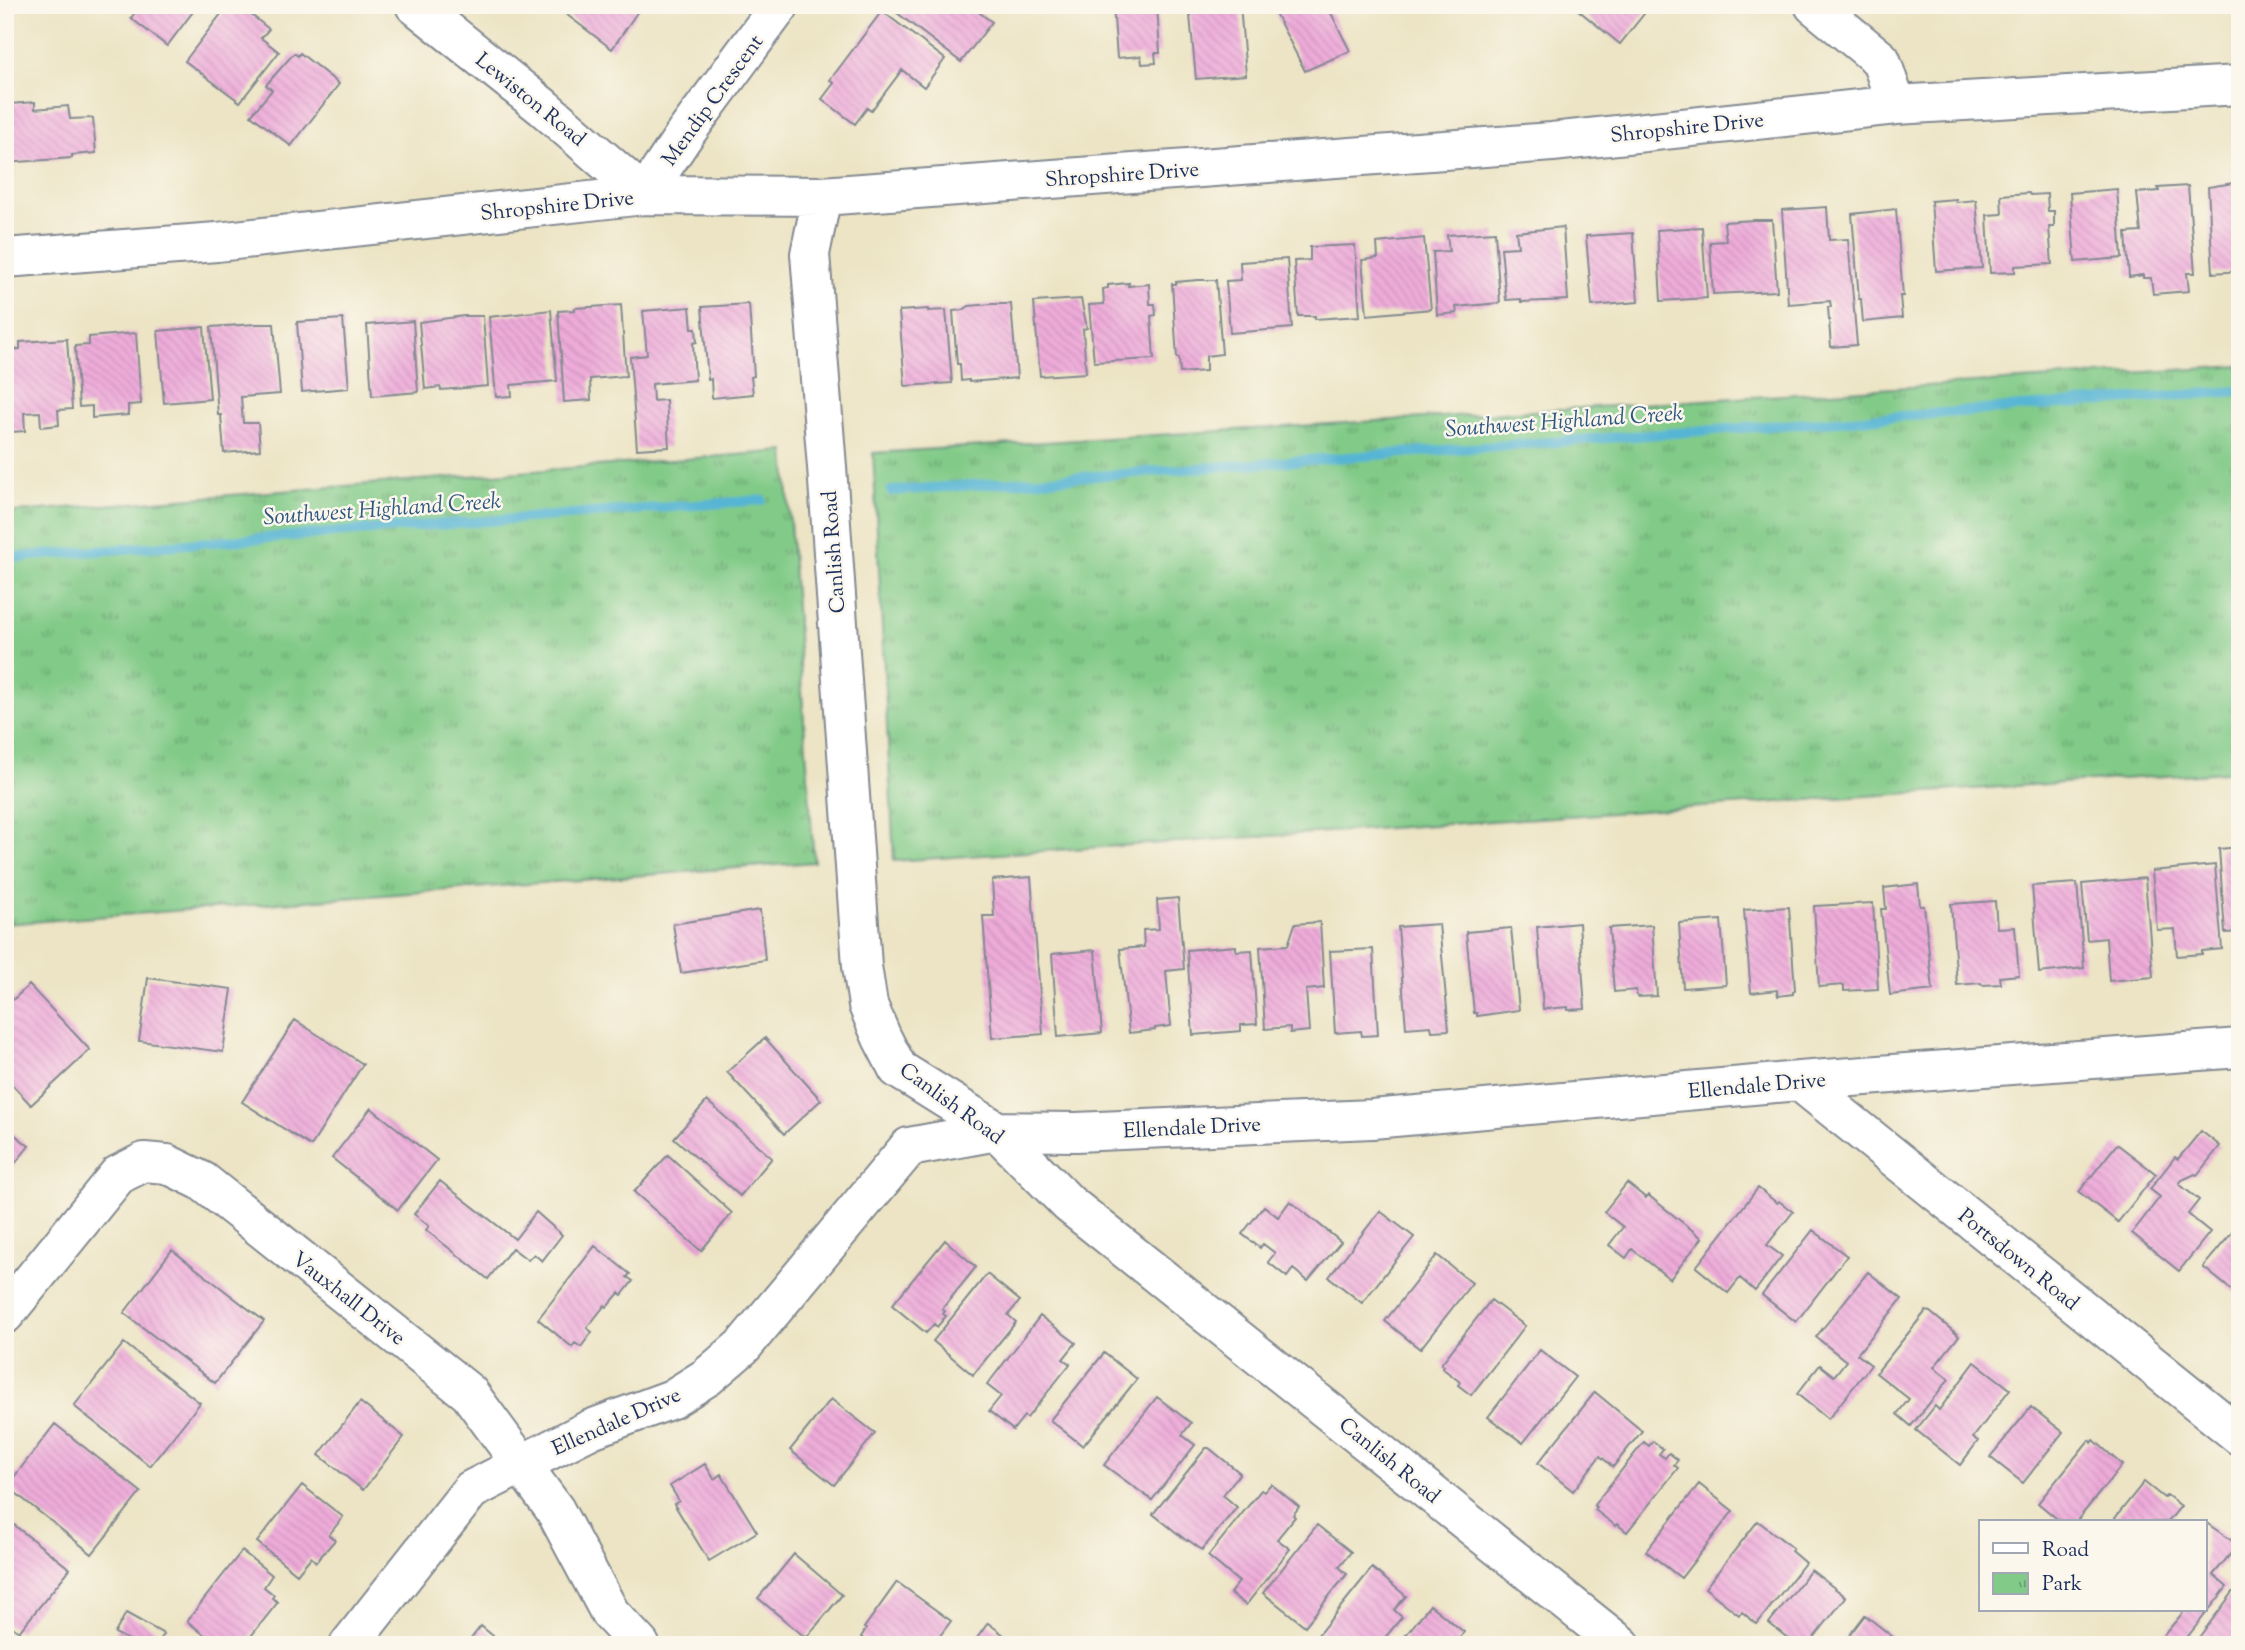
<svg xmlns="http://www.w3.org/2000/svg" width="2245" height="1650" font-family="'Sorts Mill Goudy',serif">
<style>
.park{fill:url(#park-tufts);stroke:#4e7c72;stroke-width:2}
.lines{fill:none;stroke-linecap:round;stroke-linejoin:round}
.stream{stroke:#56b5d4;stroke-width:10}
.building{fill:url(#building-back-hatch)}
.minor-casing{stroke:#848a91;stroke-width:42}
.minor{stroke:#fff;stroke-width:38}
.labels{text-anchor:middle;stroke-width:5;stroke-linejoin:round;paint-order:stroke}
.street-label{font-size:21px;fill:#1b2f5e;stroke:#fbf7ec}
.water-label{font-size:23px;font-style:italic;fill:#2d5781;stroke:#fbf7ec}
</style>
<defs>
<pattern id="park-tufts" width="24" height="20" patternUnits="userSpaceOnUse" patternTransform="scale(1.75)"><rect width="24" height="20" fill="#81ca87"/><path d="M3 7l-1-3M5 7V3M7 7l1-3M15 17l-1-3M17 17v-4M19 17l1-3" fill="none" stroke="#69a472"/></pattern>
<pattern id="building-back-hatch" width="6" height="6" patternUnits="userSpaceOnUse" patternTransform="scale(1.75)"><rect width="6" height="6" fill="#eeabd9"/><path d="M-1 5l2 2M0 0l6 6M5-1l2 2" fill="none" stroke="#cc93bd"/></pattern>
</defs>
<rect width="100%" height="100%" fill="#fbf7ec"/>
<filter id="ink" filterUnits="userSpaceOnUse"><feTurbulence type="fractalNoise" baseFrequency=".0143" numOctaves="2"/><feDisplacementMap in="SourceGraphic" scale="14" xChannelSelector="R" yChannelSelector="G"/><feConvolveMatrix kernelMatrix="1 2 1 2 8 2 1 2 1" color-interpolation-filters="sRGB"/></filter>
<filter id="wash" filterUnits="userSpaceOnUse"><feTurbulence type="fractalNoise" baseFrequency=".00686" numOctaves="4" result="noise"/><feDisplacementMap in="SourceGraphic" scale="28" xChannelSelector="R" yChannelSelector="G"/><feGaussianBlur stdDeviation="1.57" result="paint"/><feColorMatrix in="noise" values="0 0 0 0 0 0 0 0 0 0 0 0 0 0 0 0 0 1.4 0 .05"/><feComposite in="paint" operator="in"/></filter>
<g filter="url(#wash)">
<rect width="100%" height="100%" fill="#ece4c4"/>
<path class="park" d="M2240 366V771L894 861 873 453Z
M785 451 814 862 5 924V513Z"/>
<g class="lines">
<path class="stream" d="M891 491 2240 391
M5 558 762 500"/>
</g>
<g id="blocks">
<path class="building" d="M140 5H198L167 46 131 18Z
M228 5H239L269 29 261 38 279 52 240 102 185 61Z
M554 5H631L638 11 612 49Z
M895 5H969L992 22 961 62 892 9Z
M1113 5H1157L1160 53H1155L1156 63 1142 64 1141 56 1117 58Z
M1189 5H1240L1246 75 1196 79Z
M1271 5H1327L1350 51 1305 71Z
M1572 5H1651L1620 44Z
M882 11 945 59 924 87 902 70 871 111 867 108 855 124 822 99 834 83 830 80Z
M294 53 298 56 300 53 339 84 291 146 251 115 272 90 266 85Z
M35 102V109L68 106 70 119 93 118 96 153 72 155V158L5 163V111H10V104Z
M2240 182V271L2213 273 2208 187Z
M2188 186 2195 273H2187L2189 291 2153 294 2151 278H2143V275L2129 277 2126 233 2141 232 2137 193 2159 191 2158 188Z
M2117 189 2122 258 2075 262 2070 193Z
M2029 193 2030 195 2047 194 2048 211H2054V227H2049L2052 264 2015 266V272L1990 273 1987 215 2002 214 2001 195Z
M1956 199V202L1976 200 1982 268 1936 271 1931 201Z
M1827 207 1829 240 1848 239 1857 345 1831 347 1828 307H1831L1830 301 1788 304 1782 210Z
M1896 209 1903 296H1900L1902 318 1863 322 1861 299H1859L1852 214Z
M1754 220H1772L1777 291 1713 294 1710 242 1726 241 1724 222Z
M1563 227 1568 300 1521 302V299L1506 300 1501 248 1518 247 1516 232Z
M1702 227 1707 298 1661 301 1657 230Z
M1495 232 1500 303 1456 307 1457 313 1437 315 1433 252 1449 251 1447 235Z
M1633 233 1638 302 1592 306 1586 236Z
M1424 238 1431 309 1367 315 1362 260 1378 258 1377 243Z
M1355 245 1360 316 1315 319V316H1298L1294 261 1310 260V247Z
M1287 259 1292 328 1230 333 1226 281 1241 280 1240 262Z
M1198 280H1216L1222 354 1206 356V371L1180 373 1179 358H1177L1172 284H1176V282Z
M1129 283 1128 286 1149 284 1150 304H1155L1156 315 1151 316 1154 359 1094 362 1089 305 1104 304 1103 289 1108 288V285Z
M1081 299 1087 328 1083 329 1086 373 1040 376 1034 302Z
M749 304 754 376 751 377 753 394 712 398 711 379 708 380 702 307Z
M992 304H1011L1017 378 969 382V380L961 381 960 364H957L953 311 963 310 969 306Z
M621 305 626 376 590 379 591 400 564 402 558 311 575 310V308Z
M690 307 692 328H696L697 342 693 343 695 380 652 384 653 401 666 400 669 447 637 449 630 357 647 355 643 311Z
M928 309V311L946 310 952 383 905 386 899 311Z
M551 310 557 381 511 385 512 396 496 397 489 317Z
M464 316H483L488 386 441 390 440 387 425 389 419 322Z
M343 319 349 388 302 392 297 322Z
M413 321 418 392 372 396 367 325Z
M256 324H274L280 394 241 397 243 423H258L260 450 224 453 221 415H218L211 327Z
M204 327 210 399 164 403 158 331Z
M136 333 141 404 128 405V415L92 418V406L79 407 75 346 89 345V337Z
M67 339 72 409 58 410 59 425 41 427 40 412 24 413 25 431 11 432 5 350 20 349V342Z
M2240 847V932L2225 933 2219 849Z
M2215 865 2222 949 2202 951V954L2177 956 2175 929 2157 930 2152 871Z
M1031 877 1043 1034 992 1038 983 916H994L992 880Z
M2145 878 2153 977 2109 981 2106 938 2087 940 2082 884Z
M2077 883 2084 968 2039 973 2032 886Z
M1918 884 1920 906H1924L1933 990 1890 995 1881 909H1886L1884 888Z
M1178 898 1184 969 1166 971 1171 1026 1155 1028V1030L1129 1033 1120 949 1144 947 1143 930 1159 929 1157 900Z
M1995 901 1997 928 2015 927 2019 975 2000 977 2001 984 1982 985 1981 983 1957 985 1951 904Z
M1873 903 1878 989 1844 991V985L1819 987 1814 906Z
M1789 907 1795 990 1793 991V994L1778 996 1777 990 1751 993 1744 910Z
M760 910 765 960 681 973 673 924Z
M1721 920 1726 985 1683 988 1679 923Z
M1320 922 1324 988 1306 990 1309 1031 1290 1033V1027L1265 1029 1260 947 1288 945 1295 924Z
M1579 923 1585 1009 1568 1010V1007L1543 1009 1537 927Z
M1439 924 1449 1030 1432 1031 1431 1026 1406 1028 1398 927Z
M1652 925 1657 996 1637 997 1636 990 1614 992 1609 928Z
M1511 928 1519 1010 1477 1016V1013H1474L1466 932Z
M1236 946V951L1252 950 1257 1024 1241 1025V1031L1193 1035 1187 950Z
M1373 949 1378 1035 1362 1036 1361 1031 1335 1033 1330 951Z
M1095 950 1102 1033 1058 1037 1052 954Z
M148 978 232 989 223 1052 139 1041Z
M29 985 90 1050 31 1105 5 1077V1007Z
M295 1020 363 1064 311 1146 242 1102Z
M765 1038 821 1100 784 1134 727 1072Z
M707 1101 772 1158 740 1196 674 1138Z
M371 1108 437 1160 398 1210 332 1158Z
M5 1127 29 1146 5 1176Z
M2201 1131 2220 1146 2197 1175 2195 1174 2182 1180 2179 1184 2199 1200 2188 1214 2210 1232 2179 1271 2132 1233 2160 1197 2150 1189 2175 1157 2178 1159Z
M2117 1144 2156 1174 2118 1222 2079 1192Z
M668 1155 732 1213 701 1251 634 1192Z
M440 1181 515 1239 536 1212 562 1235 542 1261 534 1254 528 1260 512 1248 488 1279 426 1230 429 1226 414 1214Z
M1627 1183 1646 1198 1648 1195 1702 1238 1670 1279 1632 1249 1626 1258 1609 1245 1623 1227 1604 1212Z
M1758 1188 1777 1203 1779 1201 1793 1212 1767 1245 1782 1256 1755 1291 1740 1278 1728 1293 1696 1267Z
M1290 1201 1341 1242 1308 1281 1293 1269 1287 1277 1268 1262 1275 1253 1263 1244 1260 1248 1242 1234 1264 1206 1278 1217Z
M1380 1211 1414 1237 1362 1303 1329 1277Z
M2240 1223V1297L2203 1267Z
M1813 1230 1847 1256 1796 1322 1762 1295Z
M945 1240 976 1267 942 1309 945 1311 943 1314 946 1316 937 1327 934 1324 926 1333 892 1305Z
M595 1246 630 1274 627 1277 633 1281 622 1295 619 1293 607 1307 605 1305 587 1328 592 1332 581 1347 575 1343 572 1347 538 1319Z
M172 1250 264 1321 215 1383 124 1313Z
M1437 1255 1472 1283 1420 1349 1385 1321Z
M1868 1272 1902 1299 1857 1354 1871 1365 1828 1419 1797 1394 1820 1365 1834 1376 1846 1361 1816 1337Z
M987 1274 1020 1301 1008 1315 1016 1322 973 1375 933 1341Z
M1491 1300 1525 1326 1471 1395 1458 1385 1460 1382 1442 1368 1444 1366 1441 1364Z
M1926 1311 1930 1312 1959 1336 1934 1367 1949 1379 1911 1426 1897 1414 1909 1399 1876 1373Z
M1040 1316 1076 1343 1063 1359 1070 1364 1027 1418 1024 1416 1013 1430 989 1411 1001 1396 987 1385Z
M124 1343 200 1403 150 1466 74 1406Z
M1540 1350 1575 1377 1523 1443 1488 1417Z
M1104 1353 1137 1379 1083 1446 1050 1420Z
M1975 1362 2010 1389 1973 1438 1978 1441 1960 1465 1916 1430 1935 1406 1939 1410Z
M1595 1392 1642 1431 1613 1467 1600 1456 1573 1491 1538 1463Z
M1157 1397 1191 1423 1182 1435 1195 1445 1152 1500 1104 1465Z
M831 1399 875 1433 834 1485 790 1450Z
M360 1402 404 1437 363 1490 319 1455Z
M2031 1407 2063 1432 2023 1483 1990 1457Z
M55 1424 141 1492 92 1554 7 1486Z
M2089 1440 2092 1443 2094 1440 2122 1465 2076 1522H2061L2038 1503Z
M1653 1441 1663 1449 1659 1454 1665 1458 1669 1453 1678 1460 1674 1465 1678 1468 1627 1532 1617 1524 1616 1526 1595 1510 1597 1508 1594 1505 1644 1442 1649 1446Z
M1206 1448H1209L1240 1473 1223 1495 1237 1507 1202 1550 1188 1540 1187 1541 1153 1514Z
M705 1464 714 1479 721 1474 757 1532 709 1561 674 1504 679 1501 670 1486Z
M2144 1482 2164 1498 2167 1495 2181 1506 2168 1522H2112Z
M1271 1484 1299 1507 1293 1515 1295 1517 1277 1539 1290 1549 1246 1605 1230 1593 1239 1582 1208 1556 1261 1490 1264 1492Z
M1699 1484 1733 1511 1681 1578 1646 1551Z
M302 1485 343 1517 329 1535 335 1540 316 1562 311 1557 297 1574 257 1542Z
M5 1518 70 1569 19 1632 5 1622Z
M1758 1521 1793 1548 1791 1551 1805 1563 1757 1624 1742 1612 1739 1615 1705 1588Z
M2205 1522 2238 1545 2213 1575 2227 1587 2181 1645H2163L2159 1641 2185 1610H2205Z
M1317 1525 1351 1552 1339 1567 1347 1574 1305 1626 1263 1593Z
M242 1551 272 1575 264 1587 274 1595 272 1598 278 1602 244 1645H217L187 1621Z
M794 1554 842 1595 806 1638 758 1598Z
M1372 1568 1406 1596 1394 1610 1402 1617 1379 1645H1328L1317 1636Z
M1811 1570 1846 1597 1808 1645H1796L1769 1623Z
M897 1582 951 1621 933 1645H871L861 1637 866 1629 864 1628Z
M2240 1583V1645H2203L2197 1640Z
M1430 1605 1464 1632 1455 1645H1398Z
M126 1613 164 1634 157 1645H138L115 1633Z
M1865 1615 1898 1641 1896 1645H1842Z
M988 1623 1017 1645H972Z
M481 1626 504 1645H466Z"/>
</g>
</g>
<g filter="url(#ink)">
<use href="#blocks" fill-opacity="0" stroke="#848a91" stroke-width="2"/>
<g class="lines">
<defs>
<path id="minor" d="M415 5 543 107 644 195
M1814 5 1881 60 1896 105
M644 195 685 134 780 5
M822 196 810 254 827 467 862 966 868 1005 882 1038 898 1069 997 1131 1069 1204 1621 1645
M5 258 217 242 644 195 822 196 1552 142 1896 105 2240 85
M1799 1081 2240 1436
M5 1314 118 1175 144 1162 167 1164 202 1181 469 1393 555 1510 610 1613 640 1645
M349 1645 471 1490 591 1429 672 1399 707 1377 743 1346 909 1147 997 1131 1076 1132 1372 1119 1799 1081 2240 1048"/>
</defs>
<use href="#minor" class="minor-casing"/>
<use href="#minor" class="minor"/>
</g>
</g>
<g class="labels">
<g class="street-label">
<text transform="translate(531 99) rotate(39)" y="7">Lewiston Road</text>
<text transform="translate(712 100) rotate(-54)" y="7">Mendip Crescent</text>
<text transform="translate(1687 127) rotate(-6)" y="7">Shropshire Drive</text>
<text transform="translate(1122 174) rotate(-4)" y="7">Shropshire Drive</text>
<text transform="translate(557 205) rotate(-6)" y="7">Shropshire Drive</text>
<text transform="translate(833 552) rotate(-94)" y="7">Canlish Road</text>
<text transform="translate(1757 1085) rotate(-5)" y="7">Ellendale Drive</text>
<text transform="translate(952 1103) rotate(36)" y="7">Canlish Road</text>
<text transform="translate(1192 1127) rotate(-3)" y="7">Ellendale Drive</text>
<text transform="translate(2019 1259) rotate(39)" y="7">Portsdown Road</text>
<text transform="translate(349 1298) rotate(38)" y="7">Vauxhall Drive</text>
<text transform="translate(616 1421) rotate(-24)" y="7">Ellendale Drive</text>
<text transform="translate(1390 1460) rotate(39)" y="7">Canlish Road</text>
</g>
<g class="water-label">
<text transform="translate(1564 420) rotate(-4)" y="8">Southwest Highland Creek</text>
<text transform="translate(382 508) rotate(-4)" y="8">Southwest Highland Creek</text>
</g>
</g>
<rect width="2245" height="1650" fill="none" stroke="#fbf7ec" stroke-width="28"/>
<rect x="1979" y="1520" width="228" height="91" fill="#fbf7ec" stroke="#a1a7b3" stroke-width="2"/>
<rect x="1993" y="1543" width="35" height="10" fill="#ffffff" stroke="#a1a7b3" stroke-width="2"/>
<text x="2042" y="1556" font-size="21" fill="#1b2f5e">Road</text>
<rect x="1993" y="1573" width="35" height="21" fill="url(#park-tufts)" stroke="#a1a7b3" stroke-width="2"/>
<text x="2042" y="1590" font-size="21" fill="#1b2f5e">Park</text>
</svg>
